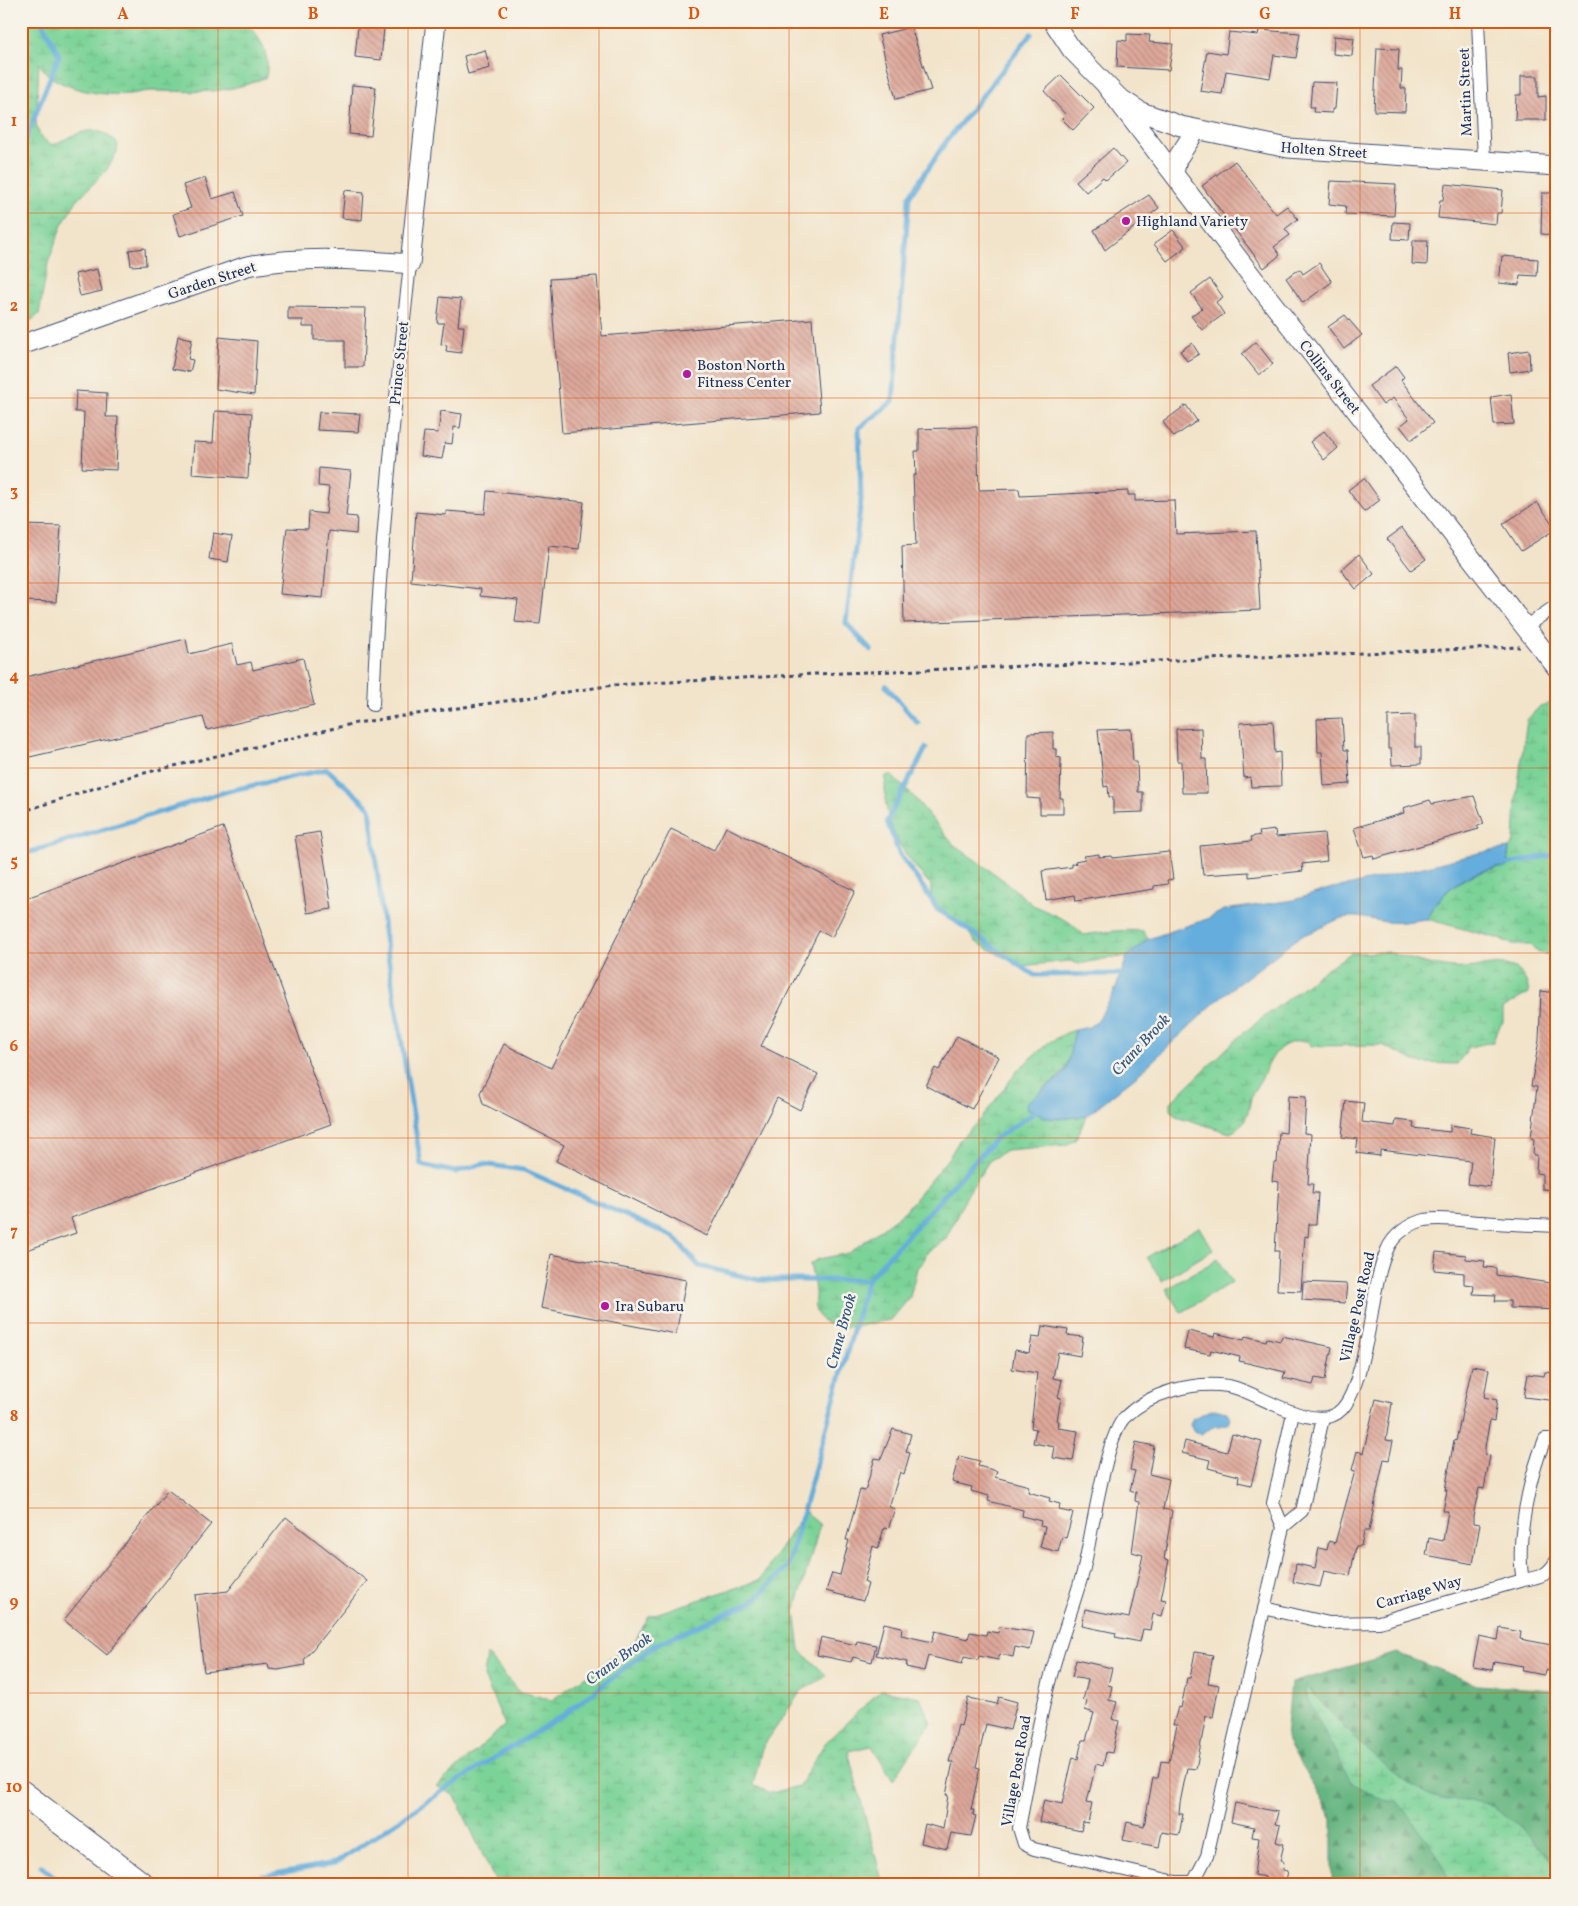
<svg xmlns="http://www.w3.org/2000/svg" width="1578" height="1906" font-family="Vollkorn,serif">
<style>
.grass{fill:#7cd398;stroke:#4c817b}
.forest{fill:url(#forest-firs);stroke:#40726f}
.wetland{fill:url(#wetland-marsh);stroke:#4c817b}
.water{fill:#65addc;stroke:#406e9d}
.lines{fill:none;stroke-linecap:round;stroke-linejoin:round}
.stream{stroke:#65addc;stroke-width:5}
.building{fill:url(#building-back-hatch)}
.street-casing{stroke:#3b4a6e;stroke-width:14}
.secondary-casing{stroke:#3b4a6e;stroke-width:21}
.highway-casing{stroke:#3b4a6e;stroke-width:26}
.path{stroke:#3b4a6e;stroke-width:3;stroke-dasharray:4 4;stroke-linecap:butt}
.street{stroke:#fff;stroke-width:12}
.secondary{stroke:#fff;stroke-width:19}
.highway{stroke:#fff;stroke-width:24}
.grid{fill:none;stroke:#de5710;stroke-width:1;stroke-opacity:0.55}
.poi-dot{fill:#b5179e;stroke:#f7f3e8;stroke-width:2}
.labels{text-anchor:middle;stroke-width:5;stroke-linejoin:round;paint-order:stroke}
.street-label{font-size:15px;fill:#1b2f5e;stroke:#f7f3e8}
.poi-label{font-size:15px;fill:#1b2f5e;stroke:#f7f3e8;text-anchor:start}
.water-label{font-size:16px;font-style:italic;fill:#315584;stroke:#f7f3e8}
.neatline{fill:none;stroke:#de5710;stroke-width:2}
.grid-label{font-size:16px;text-anchor:middle;font-weight:bold;fill:#de5710}
</style>
<defs>
<pattern id="forest-firs" width="22" height="20" patternUnits="userSpaceOnUse" patternTransform="scale(1.25)"><rect width="22" height="20" fill="#65b580"/><path d="M5 1l3.5 6h-7zM16 11l3.5 6h-7z" fill="#52946c"/></pattern>
<pattern id="wetland-marsh" width="20" height="14" patternUnits="userSpaceOnUse" patternTransform="scale(1.25)"><rect width="20" height="14" fill="#7cd398"/><path d="M1 5h8M5 5V1M11 12h8M15 12V8" fill="none" stroke="#6bb585"/></pattern>
<pattern id="building-back-hatch" width="6" height="6" patternUnits="userSpaceOnUse" patternTransform="scale(1.25)"><rect width="6" height="6" fill="#dea89a"/><path d="M-1 5l2 2M0 0l6 6M5-1l2 2" fill="none" stroke="#b38981"/></pattern>
</defs>
<rect width="100%" height="100%" fill="#f7f3e8"/>
<filter id="ink" filterUnits="userSpaceOnUse"><feTurbulence type="fractalNoise" baseFrequency=".02" numOctaves="2"/><feDisplacementMap in="SourceGraphic" scale="10" xChannelSelector="R" yChannelSelector="G"/><feConvolveMatrix kernelMatrix="1 2 1 2 8 2 1 2 1" color-interpolation-filters="sRGB"/></filter>
<filter id="wash" filterUnits="userSpaceOnUse"><feTurbulence type="fractalNoise" baseFrequency=".0096" numOctaves="4" result="noise"/><feDisplacementMap in="SourceGraphic" scale="20" xChannelSelector="R" yChannelSelector="G"/><feGaussianBlur stdDeviation="1.12" result="paint"/><feColorMatrix in="noise" values="0 0 0 0 0 0 0 0 0 0 0 0 0 0 0 0 0 1.4 0 .05"/><feComposite in="paint" operator="in"/></filter>
<g filter="url(#wash)">
<rect width="100%" height="100%" fill="#f2e4ca"/>
<path class="grass" d="M1199 1227 1213 1250 1162 1281 1147 1257Z
M1218 1259 1232 1282 1181 1313 1166 1289Z"/>
<path class="forest" d="M1397 1653 1477 1685 1557 1690V1885H1332V1819L1286 1738 1291 1683Z"/>
<path class="wetland" d="M21 21H243C260 35 271 55 266 77 224 96 194 91 150 91 143 91 135 94 128 94 104 96 71 91 51 77 45 73 42 67 39 63L36 123C38 135 42 140 53 145 78 134 95 120 118 144L117 152 106 171 77 200 62 225 48 263 39 314 32 320 21 323Z
M1557 701V957L1537 952 1531 945H1514L1500 939 1427 919C1444 886 1470 871 1507 867L1509 848 1514 842 1516 799 1527 720 1540 706Z
M891 775 914 797 953 844 1002 879 1033 905 1069 922 1084 935C1104 932 1123 929 1143 931L1148 939 1127 957 1109 958 1079 964 1070 961 1020 966 976 942 963 926 936 911 931 903V885C902 854 880 821 886 776Z
M1389 952C1409 959 1431 966 1453 968 1482 971 1522 948 1529 993L1503 1008V1022L1496 1032 1493 1042 1469 1047 1457 1064 1419 1063 1382 1045 1311 1046 1307 1041C1279 1040 1273 1055 1262 1077 1259 1084 1252 1091 1251 1098 1248 1113 1246 1126 1230 1133L1176 1116 1171 1109V1102L1242 1034 1322 972 1351 953Z
M1075 1030C1068 1062 1073 1070 1043 1088L1058 1119 1086 1116 1080 1131 1075 1140 1066 1145 1006 1150 989 1161 967 1195 945 1240 928 1251 924 1260 917 1268 910 1297 891 1320C870 1323 826 1338 816 1311 813 1304 816 1298 815 1291 814 1282 812 1273 810 1264L819 1259 849 1253 905 1211 950 1156 960 1139 982 1118 1018 1070 1048 1043 1066 1033Z
M805 1511 820 1525 795 1611 800 1650 827 1676 801 1691 762 1748 753 1785 771 1793 799 1786 825 1743 881 1690 920 1697 931 1723 893 1780 872 1746 848 1751 883 1885H497L455 1796 437 1786 505 1725 484 1677 487 1654 518 1691 552 1700 635 1641 649 1616 760 1580Z
M1306 1686C1342 1725 1378 1766 1425 1793 1442 1803 1465 1799 1484 1803 1502 1806 1548 1853 1556 1870 1558 1874 1557 1880 1557 1885H1452L1428 1840 1397 1801 1377 1798 1351 1782 1309 1702 1305 1693Z"/>
<path class="water" d="M1509 848 1507 867C1471 869 1442 887 1427 919 1414 920 1400 924 1387 922 1374 921 1363 916 1349 917 1331 919 1319 932 1302 935L1222 996 1141 1072 1086 1116 1058 1119 1048 1118 1028 1109 1026 1103 1060 1077 1066 1070 1075 1030 1089 1027 1097 1021 1113 995 1127 957 1148 939 1207 919 1224 910 1294 900 1332 888 1352 885 1479 853Z
M1214 1409 1227 1412 1230 1418 1228 1424 1213 1427 1201 1434 1194 1432 1190 1425 1193 1418Z"/>
<g class="lines">
<path class="stream" d="M21 151 59 55 41 21
M871 650 846 623 861 500 859 428 893 401 909 197 945 143 1031 34
M886 686 918 723
M926 748 887 821 899 853 938 909 1034 975 1126 974
M21 855 228 791 327 769 370 808 384 931 421 1165 455 1172 483 1164 524 1170 674 1237 699 1266 759 1280H867
M1502 865 1557 854
M41 1866 65 1885
M214 1885 335 1863 456 1782 565 1714 655 1645 754 1601 788 1566 867 1280 996 1138 1040 1109"/>
</g>
<g id="blocks">
<path class="building" d="M362 21H381V28H384L381 60 355 57 358 26H361Z
M911 27 931 90 896 99 879 35Z
M1259 30 1300 33 1296 58 1274 55 1270 78 1226 71 1222 94 1200 91 1207 51 1226 54 1229 32 1258 35Z
M1127 34 1150 35 1149 42 1173 44 1169 70 1117 67 1118 40 1127 41Z
M1334 36 1354 38 1352 56 1333 54Z
M1377 48 1399 49 1398 70H1402L1401 88 1406 89 1405 112 1374 111Z
M485 50 490 68 468 74 464 56Z
M1061 75 1094 108 1073 130 1062 119 1066 115 1044 91Z
M1521 76H1538V97L1546 96V120H1515L1516 95H1521Z
M1312 82 1337 83 1335 109H1332V113L1313 112 1314 107H1310Z
M352 85 376 87 371 136 349 134Z
M1113 148 1126 163 1106 180 1103 177 1086 192 1076 181Z
M1235 161 1276 214 1287 206 1298 219 1285 229 1290 235 1274 247 1280 255 1264 268 1202 186Z
M205 178 212 199 235 192 243 216 180 236 173 214 191 208 183 185Z
M1331 181 1396 184 1394 216 1345 214 1346 206 1329 204Z
M1445 184 1503 190 1501 213H1497L1496 224 1438 218 1440 200H1443Z
M345 190 364 192 362 220 342 218Z
M1542 193H1557V235L1541 234Z
M1149 195 1159 208 1105 250 1094 230Z
M1393 222 1410 223 1409 240 1392 239Z
M1173 230 1186 247 1167 261 1154 244Z
M1413 240H1428L1427 265 1412 264Z
M145 248 146 265 131 266 129 250Z
M1502 256 1538 259 1537 276 1520 275 1519 285 1499 283Z
M1319 263 1332 282 1303 303 1286 278 1300 269 1303 274Z
M97 269 102 291 80 296 75 274Z
M597 276 602 336 812 319 820 412 562 433 550 279Z
M1210 279 1223 297 1216 302 1224 314 1202 330 1191 316 1202 308 1191 293Z
M440 297 461 299 458 326H464L461 353 446 351 447 345 441 344 444 323H437Z
M288 307 366 308 363 367H345V340H314V327H303V320H288Z
M1345 315 1362 335 1344 349 1328 327Z
M178 336 192 339 188 359 193 360 190 372 172 369Z
M219 337 257 341 254 395 216 389Z
M1256 342 1273 364 1259 375 1242 354Z
M1192 343 1199 354 1187 361 1180 351Z
M1529 350 1530 369 1510 372 1508 353Z
M1396 366 1404 377 1401 380 1433 423 1411 440 1400 426 1409 419 1393 398 1383 405 1369 386Z
M76 391 107 393 106 417H118L116 470 82 468 84 412H75Z
M1511 394 1514 424 1494 425 1491 397Z
M1186 405 1197 421 1174 437 1163 422Z
M215 411 252 413 248 478 192 474 194 442 213 443Z
M441 411 462 414 460 428 454 427 452 444 445 443 442 459 421 456 424 432 438 433Z
M319 412 360 414 358 432 317 430Z
M977 427 979 490 1019 489 1020 496 1128 491V495H1135V501L1174 500 1176 534 1256 531 1260 610 904 623 902 546 916 545 913 475H916L915 451H919V429Z
M1324 431 1338 448 1324 460 1310 442Z
M319 468 351 471 346 516 357 517 356 534 329 531 323 598 280 594 287 528 308 529 309 512 326 514 329 487 318 486Z
M1364 478 1380 500 1364 512 1348 490Z
M487 491 584 502 579 549 549 546 540 624 515 622 518 600 480 596 481 589 411 581 416 512 446 515V511L485 514Z
M1537 502 1556 529 1521 551 1503 524Z
M21 525 61 526 56 602 21 601Z
M1402 528 1426 559 1411 570 1387 539Z
M213 533 232 536 228 562 209 559Z
M1359 554 1374 574 1356 589 1341 570Z
M186 639 189 654 232 644 237 665 251 662 253 670 303 658 314 705 207 730 203 717 21 759V678Z
M1415 715V747H1421V764L1392 765 1391 749H1388V716Z
M1342 718 1344 750H1348L1350 784 1324 786 1322 752H1318L1317 719Z
M1273 721 1275 753 1280 752 1281 786 1251 787 1250 777 1244 778 1240 723Z
M1201 728 1202 759H1206L1207 793H1182L1181 761H1177L1176 729Z
M1131 729 1133 762H1137L1138 792H1143V812L1113 813V797H1109L1108 786 1104 787 1098 730Z
M1053 732V749H1056V757L1061 758 1060 798H1063V814H1040V799L1027 798 1028 733Z
M1474 796 1484 824 1477 826 1479 829 1374 859 1373 855 1364 857 1354 828 1404 813 1403 808 1430 800 1432 804Z
M223 827 331 1124 71 1218 76 1233 21 1252V900Z
M726 827 855 891 832 937 819 931 761 1046 818 1074 800 1110 777 1098 707 1236 556 1161 564 1145 483 1104 480 1093 504 1044 551 1068 671 829 714 850Z
M1275 830 1276 837 1324 833 1327 861 1302 864 1303 871 1249 877V872L1203 875 1200 846 1252 841 1251 837 1260 835 1259 832Z
M320 832 332 909 307 913 295 836Z
M1169 852 1173 879 1167 880 1168 884 1154 886V889L1076 901 1075 895 1046 900 1042 871 1072 867V864H1076L1075 861 1085 859 1084 856 1099 854V857L1112 856V858Z
M1541 991 1557 993V1190L1542 1189V1174L1536 1173 1537 1155H1533L1534 1139 1531 1138 1537 1087 1531 1086 1539 1040Z
M957 1036 999 1057 972 1109 926 1086 935 1068 939 1070Z
M1288 1096 1306 1097 1304 1133 1311 1134 1308 1184H1313L1312 1193H1318L1316 1224H1309L1308 1237 1305 1236 1301 1291 1277 1290 1279 1251H1275L1279 1182 1272 1181 1274 1163H1277L1279 1132 1286 1133Z
M1346 1101 1364 1103 1362 1122 1395 1126 1396 1120 1414 1122 1413 1128 1450 1132V1125L1471 1128 1470 1133 1495 1137 1490 1187 1468 1184 1471 1161 1380 1150V1156L1356 1153 1358 1139 1342 1137Z
M1436 1252 1466 1255V1259L1485 1261 1484 1267 1496 1268V1275L1557 1284V1310L1510 1308V1301H1495L1496 1295 1473 1294 1474 1285 1464 1284V1273L1434 1270Z
M551 1254 686 1280 676 1334 541 1308Z
M1303 1282 1347 1284 1345 1303 1302 1300Z
M1042 1326 1068 1330 1067 1335 1083 1337 1080 1356 1058 1352 1053 1378 1062 1380 1058 1397 1061 1398 1057 1420 1059 1421 1058 1428 1078 1431 1073 1461 1053 1458 1055 1447 1033 1443 1036 1429 1031 1428 1037 1373 1012 1369 1015 1350 1029 1353 1032 1337 1040 1338Z
M1188 1331 1214 1337 1215 1333 1244 1340 1245 1336 1266 1341 1267 1338 1280 1341 1282 1336 1332 1347 1325 1380 1315 1378 1313 1385 1283 1378 1285 1372 1239 1361 1240 1357 1211 1350 1210 1354 1184 1349Z
M1472 1366 1489 1369 1484 1397 1497 1400 1494 1421 1490 1420 1485 1447V1455L1490 1456 1484 1489 1479 1488 1473 1516V1523L1480 1524 1473 1564 1426 1555 1429 1538 1443 1541 1448 1511H1443L1447 1490H1445L1454 1440 1456 1441Z
M1545 1372 1557 1373V1401L1524 1397 1528 1374 1544 1376Z
M1376 1399 1392 1403 1386 1440 1393 1441 1389 1460 1384 1459 1369 1531H1364L1361 1546H1356L1350 1576 1324 1571 1320 1587 1293 1582 1296 1564 1315 1568 1319 1548 1327 1550 1329 1541 1335 1543 1355 1471 1352 1470 1357 1451 1363 1453Z
M893 1429 911 1434 906 1452 910 1453 904 1474 900 1472 889 1507 895 1509 888 1529 884 1528 878 1548 873 1546 864 1582 868 1584 863 1601 826 1591 832 1573 840 1575 849 1540H846L860 1490 865 1491 875 1458 881 1459Z
M1232 1434 1262 1442 1251 1485 1238 1482 1239 1476 1208 1468 1210 1460 1182 1453 1185 1441 1227 1452Z
M1136 1442 1154 1446 1149 1474 1169 1479 1163 1509 1172 1511 1164 1559 1169 1560 1161 1599 1166 1600 1162 1616 1153 1614 1150 1630 1143 1629 1140 1642 1115 1637 1116 1633 1082 1626 1085 1609 1129 1618 1143 1555 1132 1552 1139 1502 1135 1501 1136 1492 1130 1490 1135 1471 1130 1470Z
M959 1456 980 1461 978 1466 997 1471 995 1477 1029 1486 1028 1492 1050 1498 1049 1501 1060 1504 1059 1510 1073 1513 1066 1538 1062 1537 1058 1552 1040 1547 1045 1527 1040 1526 1041 1521 1022 1516 1023 1510 988 1501 989 1496 971 1491 972 1487 952 1482Z
M168 1490 211 1524 107 1655 64 1620Z
M286 1517 367 1581 304 1660 305 1665 278 1670 269 1669 268 1664 204 1672 195 1595 228 1591Z
M884 1623 902 1627 901 1635 932 1642 935 1631 968 1639 970 1632 986 1635 987 1631 998 1633 999 1627 1034 1632 1030 1650 1015 1647 1013 1657 1000 1654 998 1660 979 1656 978 1660 964 1657 962 1664 928 1656 924 1671 906 1667 907 1662 876 1655Z
M1500 1628 1521 1632 1520 1639 1557 1646V1672L1545 1670 1544 1675 1522 1671 1523 1666 1494 1661 1492 1670 1473 1667 1479 1636 1498 1640Z
M821 1637 856 1645 857 1641 876 1645 872 1662 853 1657 851 1662 817 1655Z
M1195 1652 1213 1655 1208 1683 1219 1685 1213 1717 1206 1716 1196 1769 1187 1768 1180 1803 1179 1814H1183L1179 1835 1162 1832 1159 1847 1123 1840 1127 1822 1144 1826 1153 1778H1158L1161 1761 1169 1762 1177 1725H1173L1178 1707 1181 1708 1187 1678H1190Z
M1076 1660 1112 1668 1108 1685 1112 1686 1109 1700 1117 1702 1112 1719 1119 1721 1112 1753 1106 1752 1103 1766 1096 1764 1087 1802 1092 1803 1088 1823 1083 1822 1081 1831 1039 1822 1044 1800 1062 1804 1073 1757 1078 1759 1082 1740H1086L1094 1713 1085 1710 1087 1701 1083 1700 1088 1680 1072 1677Z
M999 1697 1017 1702 1010 1730 986 1724 976 1767 980 1768 971 1810H974L973 1815 976 1816 971 1836 951 1833 947 1849 921 1843 925 1824 943 1829 948 1795H946L953 1762H949L958 1725 961 1726 968 1698 997 1704Z
M1235 1803 1278 1812 1275 1824 1280 1825 1276 1842 1284 1844 1280 1861 1284 1862 1283 1870 1288 1871 1285 1885H1264L1265 1877 1254 1875 1259 1838 1252 1837 1254 1827 1231 1822Z"/>
</g>
</g>
<g filter="url(#ink)">
<use href="#blocks" fill-opacity="0" stroke="#3b4a6e" stroke-width="1"/>
<g class="lines">
<defs>
<path id="street" d="M1478 21 1484 161
M1525 627 1557 605
M373 705C379 558 394 410 410 264
M1293 1413 1273 1503 1283 1527 1302 1511 1323 1418
M1283 1527 1207 1856 1195 1879 1191 1882H1176L1034 1849 1024 1844 1019 1828C1029 1778 1037 1727 1050 1679 1059 1643 1073 1608 1083 1572 1091 1541 1105 1436 1125 1417 1151 1392 1193 1381 1228 1386 1256 1390 1316 1437 1342 1409 1355 1395 1360 1367 1365 1348 1373 1316 1374 1281 1387 1250 1393 1235 1410 1223 1425 1220 1443 1217 1463 1221 1481 1222 1506 1224 1531 1225 1557 1226
M1523 1580C1515 1542 1530 1474 1545 1439H1557
M1264 1608 1329 1623 1379 1622 1523 1580C1541 1577 1549 1575 1557 1559"/>
<path id="secondary" d="M1053 21 1072 50 1118 97 1141 112 1181 126 1288 148 1557 166
M1105 84 1263 291 1557 668
M1174 173 1177 159 1196 130
M21 345 247 266C302 256 355 259 410 264L436 21"/>
<path id="highway" d="M21 1792 143 1885"/>
</defs>
<use href="#street" class="street-casing"/>
<use href="#secondary" class="secondary-casing"/>
<use href="#highway" class="highway-casing"/>
<path class="path" d="M21 812 132 776 356 723 614 685 816 674 1520 647"/>
<use href="#street" class="street"/>
<use href="#secondary" class="secondary"/>
<use href="#highway" class="highway"/>
</g>
</g>
<path class="grid" d="M218 21V1885M408 21V1885M599 21V1885M789 21V1885M979 21V1885M1170 21V1885M1360 21V1885M21 213H1557M21 398H1557M21 583H1557M21 768H1557M21 953H1557M21 1138H1557M21 1323H1557M21 1508H1557M21 1693H1557"/>
<g class="poi-dot">
<circle cx="1126" cy="221" r="5"/>
<circle cx="687" cy="374" r="5"/>
<circle cx="605" cy="1306" r="5"/>
</g>
<g class="labels">
<g class="street-label">
<text transform="translate(1465 92) rotate(-92)" y="5">Martin Street</text>
<text transform="translate(1324 150) rotate(4)" y="5">Holten Street</text>
<text transform="translate(212 280) rotate(-18)" y="5">Garden Street</text>
<text transform="translate(399 363) rotate(-84)" y="5">Prince Street</text>
<text transform="translate(1330 377) rotate(52)" y="5">Collins Street</text>
<text transform="translate(1357 1307) rotate(-77)" y="5">Village Post Road</text>
<text transform="translate(1419 1592) rotate(-16)" y="5">Carriage Way</text>
<text transform="translate(1016 1771) rotate(-80)" y="5">Village Post Road</text>
</g>
<g class="poi-label">
<text x="1136" y="226">Highland Variety</text>
<text x="697" y="370">Boston North<tspan x="697" dy="17">Fitness Center</tspan></text>
<text x="615" y="1311">Ira Subaru</text>
</g>
<g class="water-label">
<text transform="translate(1140 1044) rotate(-47)" y="6">Crane Brook</text>
<text transform="translate(840 1331) rotate(-75)" y="6">Crane Brook</text>
<text transform="translate(618 1658) rotate(-36)" y="6">Crane Brook</text>
</g>
</g>
<rect width="1578" height="1906" fill="none" stroke="#f7f3e8" stroke-width="55"/>
<rect x="28" y="28" width="1522" height="1850" class="neatline"/>
<g class="grid-label">
<text x="123" y="19">A</text>
<text x="313" y="19">B</text>
<text x="503" y="19">C</text>
<text x="694" y="19">D</text>
<text x="884" y="19">E</text>
<text x="1075" y="19">F</text>
<text x="1265" y="19">G</text>
<text x="1455" y="19">H</text>
<text x="14" y="126">1</text>
<text x="14" y="311">2</text>
<text x="14" y="496">3</text>
<text x="14" y="681">4</text>
<text x="14" y="866">5</text>
<text x="14" y="1051">6</text>
<text x="14" y="1236">7</text>
<text x="14" y="1421">8</text>
<text x="14" y="1607">9</text>
<text x="14" y="1792">10</text>
</g>
</svg>
